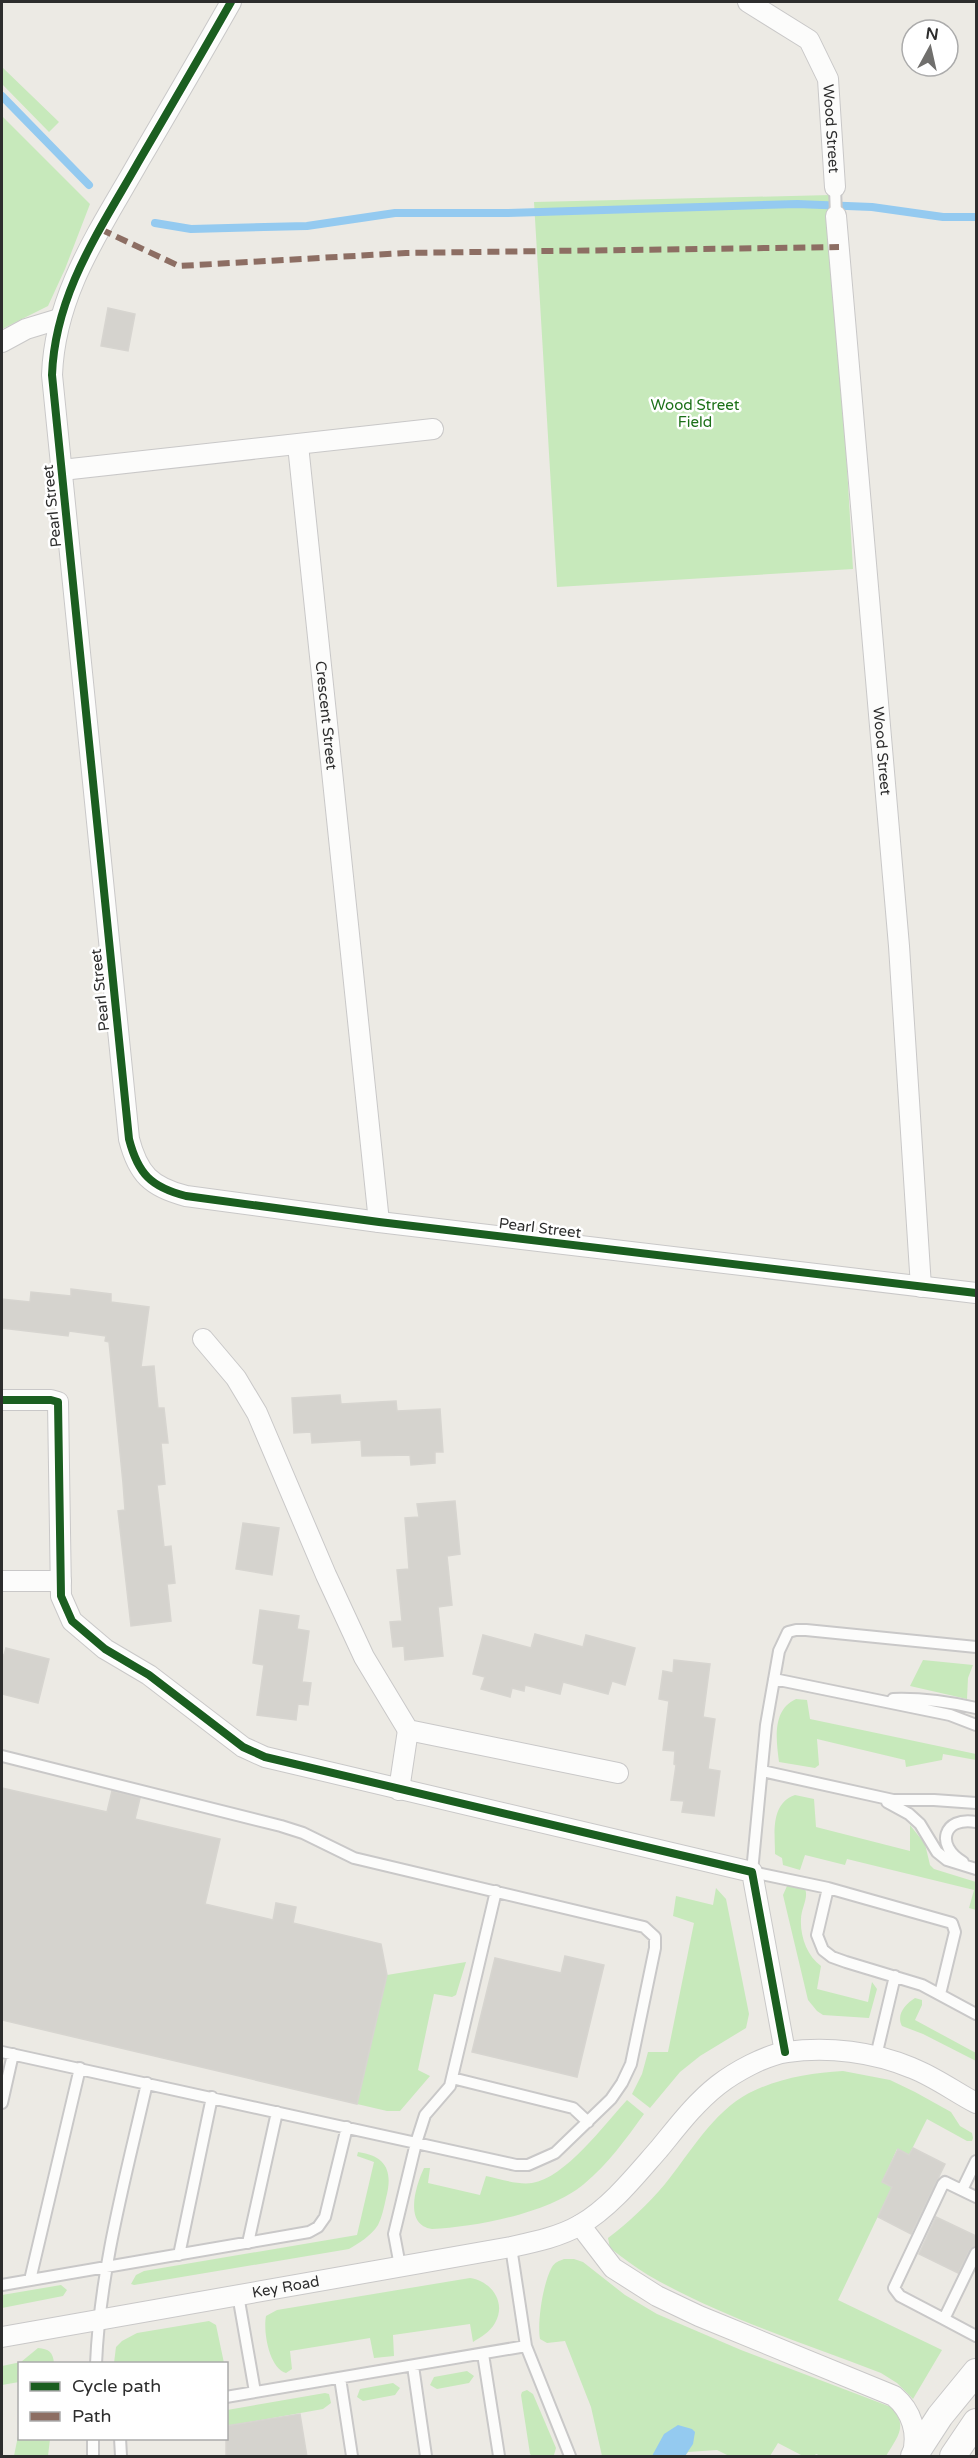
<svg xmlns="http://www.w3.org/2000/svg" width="978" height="2458" font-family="'Varela Round',sans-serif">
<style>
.green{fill:#c7e9bb}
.water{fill:#94caf0}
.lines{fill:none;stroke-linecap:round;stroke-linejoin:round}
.stream{stroke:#94caf0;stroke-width:8}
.building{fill:#d5d3ce;stroke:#d7d5d0;stroke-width:1.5}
.service-casing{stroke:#c9c8c8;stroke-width:14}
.minor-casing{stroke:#c9c8c8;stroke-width:22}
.tertiary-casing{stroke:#c9c8c8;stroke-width:28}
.service{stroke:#fcfcfb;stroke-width:10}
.minor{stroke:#fcfcfb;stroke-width:20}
.tertiary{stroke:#fcfcfb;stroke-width:26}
.quiet{stroke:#8d6e63;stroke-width:6;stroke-dasharray:12 6;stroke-linecap:butt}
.cycleway-casing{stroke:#fff;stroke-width:11}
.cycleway{stroke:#1b5e20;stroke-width:8}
.labels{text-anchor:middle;stroke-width:5;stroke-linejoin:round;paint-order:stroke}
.street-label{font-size:15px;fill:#2d2d2d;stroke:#fff}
.park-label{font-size:15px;fill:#1c7018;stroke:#fff}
</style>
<rect width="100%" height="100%" fill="#eceae4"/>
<path class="green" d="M2 67 59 122 49 132 2 84Z
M2 116 90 204 65 269 48 306 2 329Z
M831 195 853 569 557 587 534 202Z
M923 1660 973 1665 968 1678 967 1699 910 1686Z
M796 1699 807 1700 810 1719 976 1754V1760L943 1754 942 1760 906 1767 905 1760 817 1739 819 1765 815 1768 779 1762C776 1739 772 1710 796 1699Z
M795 1795 814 1799 816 1827 910 1851V1825L925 1844 930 1865 934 1869 976 1882V1910L969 1908 974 1890 847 1859 845 1865 805 1855 800 1870 783 1865 782 1858 775 1854C775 1833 770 1804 795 1795Z
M799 1885 804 1887C810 1896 801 1908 801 1919 800 1936 807 1956 821 1966L817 1989 868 2002 872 1982 877 1989 869 2018 823 2015 817 2011 808 2000 783 1895 787 1886Z
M716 1888 726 1899 749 2014 746 2028 700 2056 680 2072 650 2108 632 2094 642 2074 648 2052H668L694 1923 673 1916 676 1896 713 1905Z
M466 1962 456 1995 452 1997 434 1994 418 2070 430 2076 400 2111H387L357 2104 387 1975Z
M915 1998 922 2000V2005L915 2020 976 2053V2061L923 2034 902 2026C896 2015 905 2004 915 1998Z
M843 2071 890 2080 915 2092 951 2112 960 2126 972 2133 973 2138 972 2141H967L927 2119 909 2155 897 2149 882 2182 892 2187 838 2300 942 2350 913 2399 897 2383 881 2373C803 2343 721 2317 648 2275 635 2267 622 2257 610 2248L608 2238C629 2222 648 2204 665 2184 691 2152 712 2113 749 2093 779 2078 811 2073 843 2071Z
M627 2100 644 2114C626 2139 608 2164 584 2184 550 2213 476 2227 432 2229 403 2225 416 2185 424 2168H430L428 2183 480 2195 486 2176C500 2179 518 2185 532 2183 565 2178 604 2125 627 2100Z
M358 2152C387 2156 393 2172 386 2198 384 2207 382 2217 378 2225 371 2236 359 2243 349 2249L134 2285 131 2284 136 2275 144 2271 357 2235 374 2162 357 2156Z
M564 2259H574L583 2262 625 2295 657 2314 741 2350 891 2407C909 2426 897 2437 886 2456H821L816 2454 814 2456H803L778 2443 770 2456H729L717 2450 688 2452 685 2456H602L591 2407 565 2341 547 2343 540 2339C537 2322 543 2283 552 2267 555 2262 559 2261 564 2259Z
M470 2278C491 2281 507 2302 495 2323 490 2332 481 2337 473 2342L470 2324 393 2335 394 2356 374 2358 370 2338 290 2351 292 2369 286 2373C269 2368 263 2331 266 2316L277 2310Z
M61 2285 67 2290 63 2296 2 2308V2295Z
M209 2321 216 2325 224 2363H114L116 2347 122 2341 137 2333Z
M38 2348C49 2349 53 2352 54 2363L20 2364 19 2382 2 2385V2366L21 2362Z
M467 2371 474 2376 469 2383 437 2389 430 2385 434 2377Z
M393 2383 400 2388 395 2395 363 2401 357 2397 360 2389Z
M527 2390 533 2394 556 2448 554 2455 532 2456 530 2454 521 2395 522 2392Z
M325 2393 329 2394 331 2403 323 2409 227 2426V2410Z
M19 2431 20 2438 50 2439 48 2456H14Z"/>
<path class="water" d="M678 2425 692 2429 695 2432 693 2444 685 2456H652L664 2434Z"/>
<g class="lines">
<path class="stream" d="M2 96 89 185
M155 223 191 229 307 226 395 213H507L797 204 872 207 943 217H976"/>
</g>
<path class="building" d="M108 308 135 314 128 351 101 346Z
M71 1289 111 1294V1302L149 1307 141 1367 154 1366 158 1408H164L168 1443H161L165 1484 157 1485 164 1547 171 1546 175 1583 167 1584 171 1621 131 1626 118 1511 125 1510 123 1483 109 1342 105 1341 106 1336 69 1331 68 1336 2 1328V1299L30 1302 31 1292 71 1296Z
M340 1395 341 1404 396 1401 397 1411 440 1409 443 1452H435V1463L411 1465 410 1455 362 1456 361 1440 312 1443 311 1432 294 1433 292 1398Z
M455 1501 460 1554 447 1556 452 1605 438 1607 443 1656 405 1660 404 1646 393 1647 390 1622 402 1621 397 1570 409 1569 405 1518 419 1517 417 1504Z
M243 1523 279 1528 272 1575 236 1569Z
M260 1610 299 1616 297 1629 309 1631 302 1682 311 1683 308 1705 298 1704 296 1720 257 1715 264 1665 253 1663Z
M535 1634 583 1647 586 1635 635 1648 625 1685 612 1681 608 1694 563 1682 560 1694 525 1685 524 1691 512 1688 510 1697 481 1689 485 1677 473 1674 483 1635 531 1648Z
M6 1648 49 1659 38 1703 2 1694V1655H4Z
M674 1660 710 1664 703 1717 715 1719 708 1769 720 1771 714 1816 682 1812 684 1801 671 1800 676 1765 674 1764 675 1751 663 1750 669 1701 659 1699 663 1671 673 1673Z
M2 1788 107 1812 112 1791 140 1798 135 1819 220 1839 205 1904 273 1920 276 1903 296 1907 293 1923 381 1944 387 1975 357 2104 2 2020Z
M565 1956 604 1965 577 2077 472 2052 495 1958 561 1973Z
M913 2148 945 2164 911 2234 878 2217 892 2187 882 2182 898 2149 909 2155Z
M936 2217 976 2236V2246L970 2249 958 2273 919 2254Z
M300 2414 307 2457H226V2426Z"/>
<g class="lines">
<defs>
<path id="service" d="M835 187 836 216
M774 1679 950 1715 976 1725
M893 1699C922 1698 949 1702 976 1708
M2 1756 281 1826 303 1833 354 1858 644 1927 655 1937V1948L631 2064 622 2083 611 2099 555 2153 528 2165H516L2 2052
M762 1771 893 1800H934L976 1803
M887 1802 909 1814 920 1824 937 1852 947 1860 976 1869
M963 1862C935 1846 943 1816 976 1822
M828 1888 817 1935 823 1950 832 1957 846 1962 922 1985 976 2014
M940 1994 955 1932 952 1923 828 1888 752 1872 766 1725 779 1651 788 1632 796 1630H806L976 1647
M876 2056 895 1976
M452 2078 573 2108 588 2122
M2 2103 13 2054
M962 2190 976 2161
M976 2197 945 2182 943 2184 894 2288 900 2296 944 2319 976 2253
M248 2243 277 2112
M511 2247 526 2346
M179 2255 212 2097
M400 2266 394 2234 416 2143 425 2115 450 2086 496 1891
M30 2280 80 2068
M2 2285 309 2232 318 2227 325 2217 347 2127
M238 2295 255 2392
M944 2319 976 2336
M483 2354 499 2456
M96 2364C100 2268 126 2176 147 2083
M413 2366 426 2456
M340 2378 352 2456
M226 2397 526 2346 570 2456
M120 2438 121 2456
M93 2456V2438"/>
<g id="minor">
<path d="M231 2C201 55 170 108 139 161 100 230 55 293 52 375L129 1139C138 1174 151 1187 186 1196L379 1222 976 1293"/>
<path id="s1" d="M748 2 809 40 828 79 835 187"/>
<path id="s2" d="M836 216 899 946 921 1287"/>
<path d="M2 342 26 329 59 319"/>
<path id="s3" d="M298 445 379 1222"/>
<path d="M62 470 433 429"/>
<path d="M203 1339 236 1378 257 1413 326 1575 364 1657 408 1730 618 1773"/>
<path d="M2 1400H51L58 1402 61 1596 72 1621 105 1649 149 1675 243 1747 265 1757 752 1872 785 2052"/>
<path d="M2 1581H61"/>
<path d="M399 1790 408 1730"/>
<path d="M580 2225 613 2268 657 2296 699 2316 894 2396C912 2411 919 2434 912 2456"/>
<path id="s4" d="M2 2337 511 2247C534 2242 559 2237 580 2225 611 2207 636 2175 659 2149 677 2127 695 2103 718 2085 735 2072 765 2055 787 2052 828 2046 874 2052 912 2068 935 2077 955 2092 976 2103"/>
</g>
<path id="tertiary" d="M914 2456 940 2416 976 2372
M953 2456 976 2422"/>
</defs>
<use href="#service" class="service-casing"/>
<use href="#minor" class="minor-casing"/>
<use href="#tertiary" class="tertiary-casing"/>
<use href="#service" class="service"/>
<use href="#minor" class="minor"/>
<use href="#tertiary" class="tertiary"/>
<path class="quiet" d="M100 229 179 266 406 253 839 247"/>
<defs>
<path id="cycleway" d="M231 2C201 55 170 108 139 161 100 230 55 293 52 375L129 1139C138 1174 151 1187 186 1196L379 1222 976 1293
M2 1400H51L58 1402 61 1596 72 1621 105 1649 149 1675 243 1747 265 1757 752 1872 785 2052"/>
</defs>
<use href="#cycleway" class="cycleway-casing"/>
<use href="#cycleway" class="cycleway"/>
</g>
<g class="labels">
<g class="street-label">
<text dy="5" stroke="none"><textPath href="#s1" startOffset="165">Wood Street</textPath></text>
<text transform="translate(52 506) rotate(-96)" y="5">Pearl Street</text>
<text dy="5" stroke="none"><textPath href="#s3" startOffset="272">Crescent Street</textPath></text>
<text dy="5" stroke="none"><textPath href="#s2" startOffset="537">Wood Street</textPath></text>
<text transform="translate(100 990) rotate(-96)" y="5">Pearl Street</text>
<text transform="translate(540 1228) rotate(7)" y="5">Pearl Street</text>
<text dy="5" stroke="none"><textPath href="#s4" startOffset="288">Key Road</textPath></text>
</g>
<g class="park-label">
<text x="695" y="410">Wood Street<tspan x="695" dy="17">Field</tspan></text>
</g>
</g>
<rect width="978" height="2458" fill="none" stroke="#2d2d2d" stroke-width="6"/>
<rect x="18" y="2362" width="210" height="78" fill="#ffffff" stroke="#ababab" stroke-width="1.5"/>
<rect x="30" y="2382" width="30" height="9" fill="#1b5e20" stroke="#ababab" stroke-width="1.5"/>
<text x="72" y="2392" font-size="18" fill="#2d2d2d">Cycle path</text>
<rect x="30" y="2412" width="30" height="9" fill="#8d6e63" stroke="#ababab" stroke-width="1.5"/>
<text x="72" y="2422" font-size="18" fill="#2d2d2d">Path</text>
<g transform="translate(930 48) rotate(8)"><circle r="28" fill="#ffffff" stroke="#ababab" stroke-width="1.5"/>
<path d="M0-4.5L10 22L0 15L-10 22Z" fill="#706f6d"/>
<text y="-9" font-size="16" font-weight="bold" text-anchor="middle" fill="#2d2d2d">N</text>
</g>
</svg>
